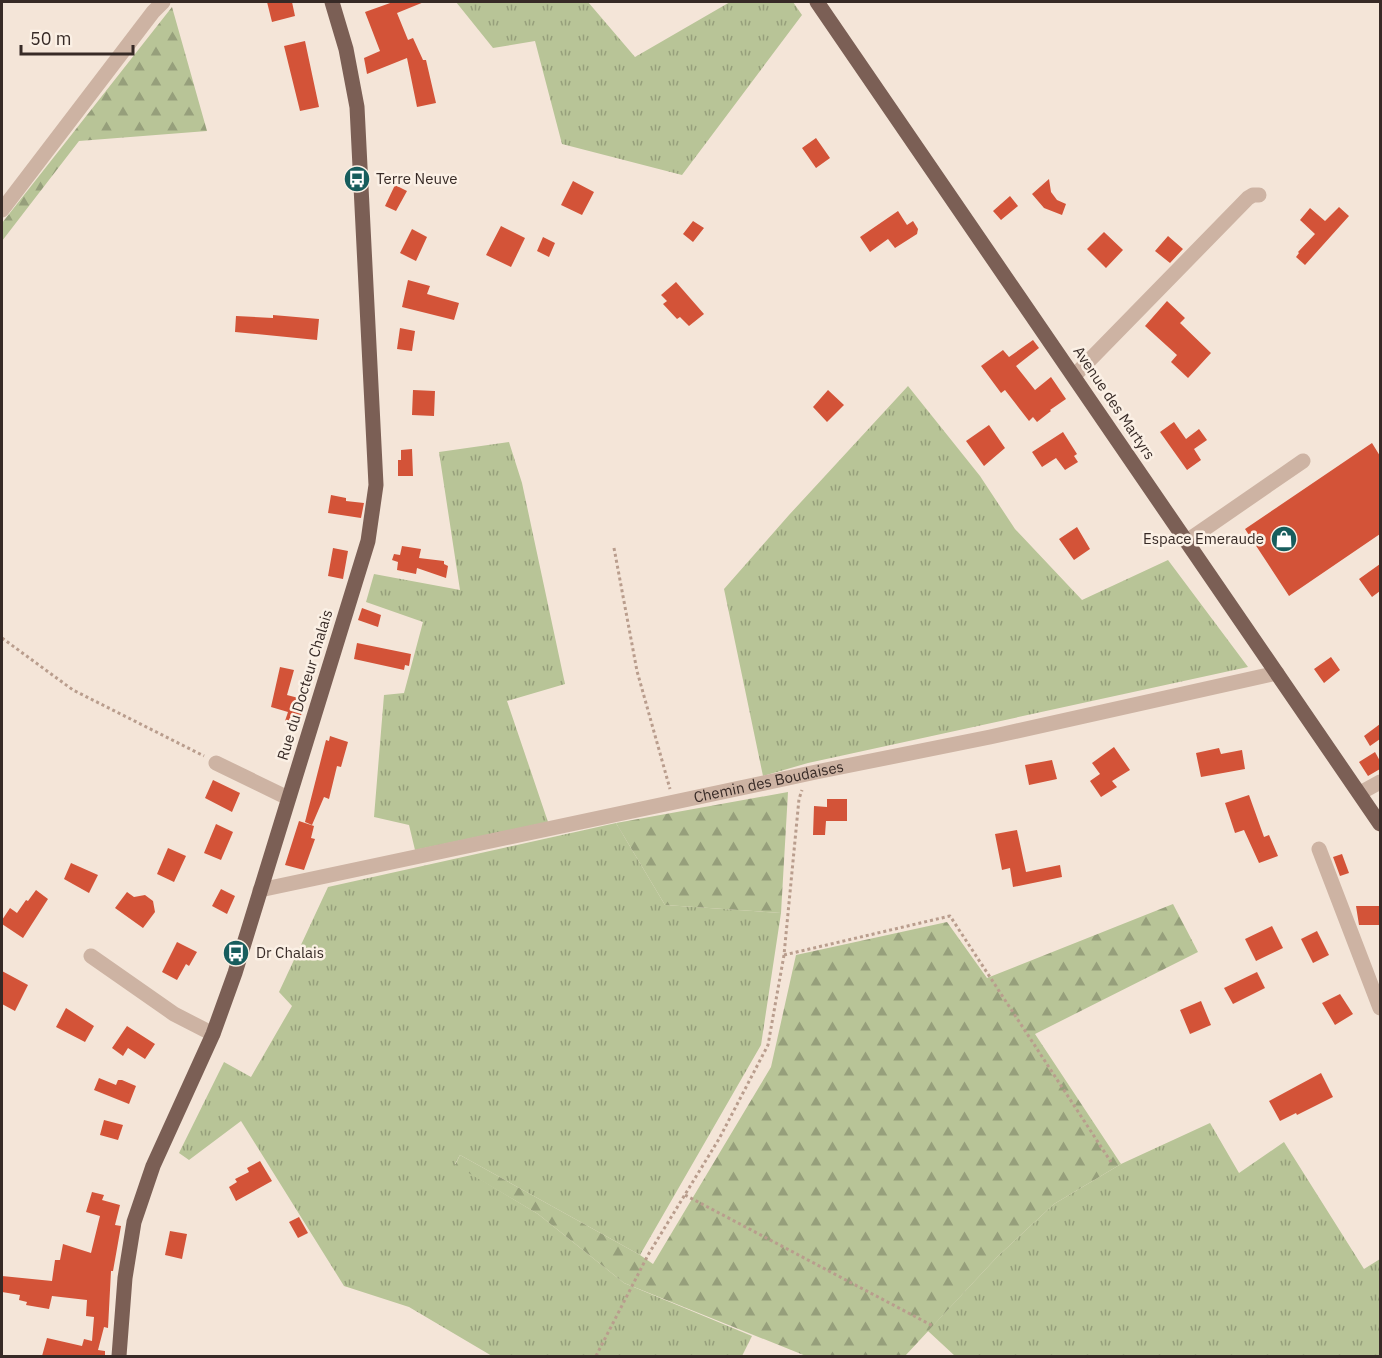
<svg xmlns="http://www.w3.org/2000/svg" width="1382" height="1358" font-family="'IBM Plex Sans',sans-serif">
<style>
.grass{fill:url(#grass-tufts)}
.forest{fill:url(#forest-firs)}
.building{fill:#d35338}
.lines{fill:none;stroke-linecap:round;stroke-linejoin:round}
.path{stroke:#b99d8d;stroke-width:3;stroke-dasharray:3 3;stroke-linecap:butt}
.minor{stroke:#cdb3a3;stroke-width:15}
.major{stroke:#7b5f55;stroke-width:15}
.labels{text-anchor:middle;stroke-width:5;stroke-linejoin:round;paint-order:stroke}
.poi-label{font-size:15px;fill:#372a26;stroke:#fbf0e5;text-anchor:start}
.street-label{font-size:15px;fill:#372a26;stroke:#fbf0e5}
</style>
<defs>
<pattern id="grass-tufts" width="24" height="20" patternUnits="userSpaceOnUse" patternTransform="scale(1.5)"><rect width="24" height="20" fill="#b8c497"/><path d="M3 7l-1-3M5 7V3M7 7l1-3M15 17l-1-3M17 17v-4M19 17l1-3" fill="none" stroke="#969f7b"/></pattern>
<pattern id="forest-firs" width="22" height="20" patternUnits="userSpaceOnUse" patternTransform="scale(1.5)"><rect width="22" height="20" fill="#b8c497"/><path d="M5 1l3.5 6h-7zM16 11l3.5 6h-7z" fill="#969f7b"/></pattern>
</defs>
<rect width="100%" height="100%" fill="#f4e5d8"/>
<path class="grass" d="M456 2H588L635 57 730 2H793L802 15 682 175 562 144 535 41 493 48Z
M908 386 980 476 1015 529 1082 600 1168 560 1248 667 808 763 763 776 724 589 789 515Z
M509 442 522 483 565 684 507 701 548 822 415 850 409 825 374 817 384 695 404 693 423 622 366 602 374 574 460 590 439 452Z
M616 823 665 905 781 913 761 1045 640 1255 460 1155 455 1164 538 1214 624 1283 752 1336 742 1356H492L409 1307 344 1286 241 1121 189 1160 179 1153 224 1062 251 1077 292 1006 279 992 328 887Z
M1210 1123 1239 1173 1284 1142 1364 1269 1380 1259V1356H955L928 1331 997 1257 1054 1204 1121 1164Z"/>
<path class="forest" d="M172 7 207 131 79 141 2 241V223Z
M788 792 781 913 665 905 616 823Z
M1173 904 1198 952 1035 1034 1121 1164 1054 1204 997 1257 905 1356H806L624 1283 538 1214 455 1165 460 1155 640 1255 653 1264 771 1067 796 955 947 922 987 978Z"/>
<path class="building" d="M267 2H292L295 16 272 22Z
M393 2H424L397 13 408 40 413 38 423 60H426L436 103 417 107 407 58 367 74 364 58 380 51 365 12Z
M305 41 319 107 300 111 284 46Z
M816 138 830 158 816 168 802 148Z
M1049 179 1051 192 1057 200 1066 204 1062 215 1044 208 1032 194Z
M573 181 594 192 582 215 561 205Z
M395 185 407 191 396 211 385 206Z
M1010 196 1018 206 1001 220 993 211Z
M1339 207 1349 216 1305 265 1296 257 1299 253 1298 252 1315 234 1300 220 1310 208 1325 221Z
M898 211 907 225 913 221 918 229 917 234 895 248 888 239 870 252 860 237Z
M693 221 704 228 693 242 683 234Z
M501 226 525 238 511 267 486 255Z
M412 229 427 237 416 261 400 253Z
M1104 232 1123 250 1106 268 1087 249Z
M1168 236 1183 249 1170 263 1155 251Z
M543 237 555 243 549 257 537 251Z
M408 280 430 286 427 294 459 303 454 320 402 307Z
M676 282 704 314 689 326 680 317 677 319 663 304 667 301 661 295Z
M1167 301 1185 318 1180 323 1211 353 1188 378 1171 362 1177 355 1145 326Z
M273 315 319 319 317 340 235 332 236 316 273 318Z
M400 328 415 331 412 351 397 349Z
M1033 340 1039 348 1016 366 1035 390 1051 377 1066 399 1050 410 1051 411 1037 422 1033 417 1029 421 1005 390 1001 393 981 366 1003 350 1009 357Z
M413 390 435 391 434 416 412 415Z
M828 390 844 405 827 422 813 407Z
M1174 422 1186 439 1199 429 1207 440 1194 449 1201 460 1187 470 1160 432Z
M989 425 1005 448 984 466 966 441Z
M1063 432 1077 454 1074 456 1078 462 1065 470 1056 458 1042 467 1032 452Z
M1372 443 1380 456V534L1289 596 1245 529Z
M412 449 413 476H398V460H401V450Z
M331 495 346 498V501L364 503 361 518 328 513Z
M1077 527 1090 549 1074 560 1059 539Z
M402 546 421 549 419 558 444 561V564L448 566 446 578 417 568 416 574 397 570 398 562 392 560 394 554 400 555Z
M333 548 348 551 343 579 328 576Z
M1380 564V591L1372 597 1359 579Z
M362 608 381 615 378 627 358 620Z
M357 643 411 654 409 666 405 665 404 670 354 659Z
M1331 657 1340 670 1324 683 1314 669Z
M280 667 294 670 287 695 306 700 298 725 285 721 288 712 271 707Z
M1380 724V739L1370 746 1364 736Z
M330 736 348 742 341 767 337 766 329 799 324 797 312 825 305 822 326 740 329 741Z
M1114 747 1130 770 1112 781 1117 787 1101 797 1090 781 1100 774 1092 763Z
M1219 748 1221 754 1242 750 1245 769 1201 777 1196 753Z
M1375 752 1380 761V769L1368 776 1359 762Z
M1052 760 1057 779 1029 785 1025 765Z
M213 780 240 793 232 812 205 798Z
M1249 795 1264 837 1269 835 1278 856 1259 863 1244 830 1235 833 1225 803Z
M827 799H847V821H826L825 835H813L814 806 827 807Z
M299 821 314 826 311 838 315 839 304 870 285 865Z
M216 824 233 832 221 860 204 853Z
M1017 830 1026 872 1060 865 1062 877 1013 887 1010 868 1002 870 995 834Z
M168 848 186 856 174 882 157 874Z
M1342 854 1349 873 1340 876 1333 857Z
M71 863 98 875 89 893 64 879Z
M221 889 235 896 227 914 212 906Z
M36 890 48 899 23 938 2 924V920L10 908 17 913 26 900 28 901Z
M127 892 134 897 145 895 153 901 155 912 143 928 115 908Z
M1356 906H1380V925H1359Z
M1272 926 1283 948 1256 961 1245 939Z
M1317 931 1329 955 1313 963 1301 939Z
M177 942 197 952 189 966 186 964 177 980 162 972Z
M2 971 28 985 15 1011 2 1004Z
M1257 972 1265 988 1233 1004 1224 988Z
M1340 994 1353 1014 1335 1025 1322 1003Z
M1201 1001 1211 1025 1190 1034 1180 1010Z
M66 1008 94 1026 85 1042 56 1027Z
M127 1026 155 1044 145 1059 128 1048 123 1056 112 1048Z
M1321 1073 1333 1097 1297 1115 1296 1113 1280 1121 1269 1101Z
M99 1078 116 1085 118 1080H122L136 1086 129 1104 94 1090Z
M104 1120 123 1125 118 1140 100 1135Z
M260 1161 272 1181 236 1201 229 1187 237 1182 235 1179 249 1172 247 1168Z
M92 1192 104 1195 102 1200 120 1205 115 1225 121 1226 113 1271H111L108 1328 104 1327 98 1350 105 1351V1356H42L47 1338 82 1346 84 1339 92 1341 94 1317 86 1316 87 1300 52 1296 49 1309 26 1305 27 1302 19 1300 20 1295 2 1292V1276L52 1281 55 1260H60L63 1244 91 1253 100 1216 86 1212Z
M299 1217 308 1233 298 1238 289 1222Z
M170 1231 187 1234 182 1259 165 1255Z"/>
<g class="lines">
<path class="path" d="M614 548 637 671 670 789
M2 638 73 690 204 756
M784 955 950 916 1111 1162
M685 1195 933 1326
M596 1356 648 1255 719 1139 768 1045 784 955 799 799 802 790"/>
<g class="minor">
<path d="M2 210 153 12 163 2"/>
<path d="M1074 376 1248 198 1253 195H1259"/>
<path d="M1187 541 1303 461"/>
<path d="M216 763 288 798"/>
<path d="M1360 793 1380 782"/>
<path d="M1319 849 1380 1008"/>
<path id="s1" d="M260 890 816 772 990 737 1277 673"/>
<path d="M91 956 174 1014 213 1034"/>
</g>
<path class="major" d="M817 2 1380 824
M119 1356 125 1278 134 1222 153 1166 213 1034 235 973 368 541 376 485 357 107 346 49 332 2"/>
</g>
<defs>
<symbol id="bus-disc" viewBox="-11 -11 22 22"><circle r="9.5" fill="#175d5d" stroke="#fbf0e5"/><path d="M-5-6H5V4H4V6H2V4H-2V6H-4V4H-5ZM-3.5-4V0h7V-4ZM-3.5 1.2v1.5H-2V1.2ZM2 1.2v1.5H3.5V1.2Z" fill="#fff"/></symbol>
<symbol id="shop-disc" viewBox="-11 -11 22 22"><circle r="9.5" fill="#175d5d" stroke="#fbf0e5"/><path d="M-5-2.5h2.3a2.7 3.5 0 0 1 5.4 0H5L5.5 6h-11ZM-1.5-2.5h3a1.5 2.3 0 0 0-3 0Z" fill="#fff"/></symbol>
</defs>
<g fill-rule="evenodd">
<use href="#bus-disc" x="342" y="164" width="30" height="30"/>
<use href="#shop-disc" x="1269" y="524" width="30" height="30"/>
<use href="#bus-disc" x="221" y="938" width="30" height="30"/>
</g>
<g class="labels">
<g class="poi-label">
<text x="376" y="184">Terre Neuve</text>
<text x="1264" y="544" text-anchor="end">Espace Emeraude</text>
<text x="256" y="958">Dr Chalais</text>
</g>
<g class="street-label">
<text transform="translate(1114 403) rotate(56)" y="5">Avenue des Martyrs</text>
<text transform="translate(305 685) rotate(-73)" y="5">Rue du Docteur Chalais</text>
<text dy="5" stroke="none"><textPath href="#s1" startOffset="520">Chemin des Boudaises</textPath></text>
</g>
</g>
<rect width="1382" height="1358" fill="none" stroke="#372a26" stroke-width="6"/>
<path d="M21 45v9h112v-9" fill="none" stroke="#372a26" stroke-width="3"/>
<text x="30" y="45" font-size="18" fill="#372a26" stroke="#fbf0e5" stroke-width="4.5" paint-order="stroke">50 m</text>
</svg>
